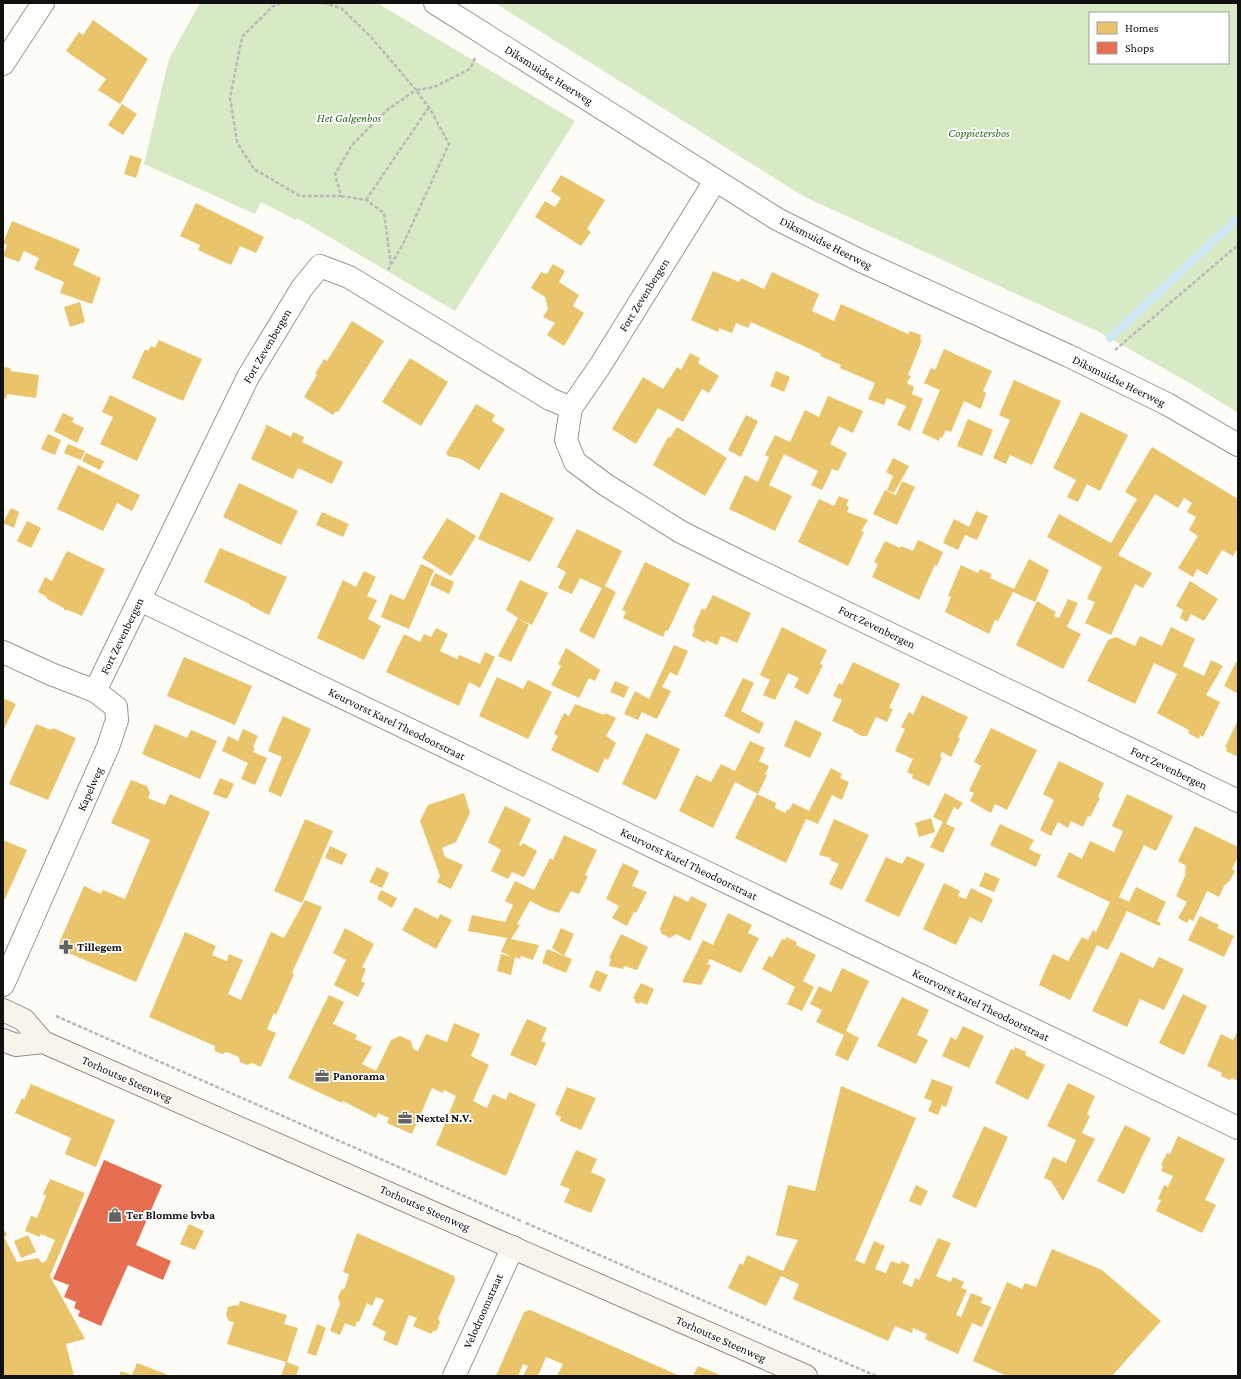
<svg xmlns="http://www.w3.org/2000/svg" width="1241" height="1379" font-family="'Crimson Pro',serif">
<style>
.forest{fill:#d8eac5;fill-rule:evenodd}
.homes{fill:#e9c46a}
.shops{fill:#e76f51}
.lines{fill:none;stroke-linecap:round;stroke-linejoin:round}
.stream{stroke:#cde8f7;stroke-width:8}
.street-casing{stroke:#979795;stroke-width:24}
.secondary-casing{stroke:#8e8d8b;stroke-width:24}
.path{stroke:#b9b9b8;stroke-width:2.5;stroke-dasharray:4 2;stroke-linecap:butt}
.street{stroke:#fffffe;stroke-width:22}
.secondary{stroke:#f6f4eb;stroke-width:22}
.labels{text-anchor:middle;stroke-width:4;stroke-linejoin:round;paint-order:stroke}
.street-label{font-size:12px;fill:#111;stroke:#fff}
.park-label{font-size:12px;font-style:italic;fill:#2f6b1f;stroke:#fff}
.poi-label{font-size:12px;font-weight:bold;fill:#111;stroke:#fff;text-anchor:start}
</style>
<rect width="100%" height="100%" fill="#fdfcf7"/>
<path class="forest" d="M200 3H377L575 121 455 311 297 218 296 220 261 202 255 214 144 164 167 67 170 57Z
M495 3H1238V413L1195 386 1097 331 803 196ZM1090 13H1228V63H1090Z"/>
<path class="homes" d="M93 20 148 59 120 104 98 90 106 79 66 51 79 32 83 35Z
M122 104 137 114 123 135 108 125Z
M130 155 142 159 136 178 124 174Z
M561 175 605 200 587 229 591 232 581 246 535 217 545 201 555 207 561 198 551 191Z
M196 203 264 237 256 253 240 246 231 265 198 250 200 245 180 236Z
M12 221 80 249 73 265 101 278 92 304 60 293 64 282 34 269 39 258 24 251 19 262 3 256 7 245 3 243Z
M553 264 565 271 559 282 579 295 573 306 584 313 564 346 547 335 555 323 543 317 548 309 545 297 531 288 541 272 547 274Z
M713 271 739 282 741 278 764 289 772 272 819 294 812 311 834 321 841 304 908 334 910 331 921 335 920 339 922 340 908 375 911 376 907 383 914 387 912 394 923 399 910 431 897 425 906 406 887 398 884 405 868 399 875 383 840 368 841 365 820 356 821 354 751 322 748 328 736 323 732 333 719 328 718 332 691 320Z
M80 302 85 322 70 327 64 307Z
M352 321 384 341 338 412 336 411 333 415 304 397 317 375 315 374 324 359 327 361Z
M159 340 202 359 183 401 132 378 145 349 148 351 151 346 155 348Z
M944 349 992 371 983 391 986 393 981 409 964 401 951 432 946 430 942 438 940 437 939 441 922 433 940 390 924 383 931 368 935 370Z
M690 353 700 358 698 363 719 376 709 393 702 389 683 422 658 408 636 444 612 429 643 377 663 389 677 367 681 370Z
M410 358 448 382 421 426 382 402Z
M3 367 11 368 10 371 39 375 36 398 7 394 6 399 3 398Z
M776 371 790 377 784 392 770 386Z
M1014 380 1061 401 1032 465 1010 455 1006 464 993 458 1010 420 999 415Z
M110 395 157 418 137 461 100 444 113 417 102 412Z
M828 396 863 411 853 433 839 426 830 444 847 453 838 471 832 469 822 490 811 485 818 471 784 454 769 485 792 496 775 531 729 509 745 475 758 482 769 457 765 455 775 435 790 442 805 410 819 417Z
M476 404 495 415 492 421 505 429 479 470 461 459 448 456 446 453Z
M1081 412 1128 435 1100 491 1087 484 1078 502 1067 497 1076 480 1053 468Z
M63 413 74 418 72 422 84 428 77 443 54 431Z
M746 415 758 421 741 457 728 450Z
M968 419 993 430 982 456 957 446Z
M265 424 291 437 293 432 304 437 302 442 343 462 332 484 298 468 293 479 251 459 266 427Z
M677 427 727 458 705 496 653 465 668 437 670 438Z
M48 434 61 440 55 455 41 449Z
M68 444 85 451 81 460 64 453Z
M1152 447 1238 499V548L1233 556 1222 550 1207 575 1197 569 1193 577 1178 568 1198 536 1189 530 1196 517 1187 512 1192 503 1184 498 1178 508 1155 494 1118 555 1152 573 1143 588 1135 584 1111 635 1085 623 1095 602 1087 599 1102 567 1047 537 1059 514 1111 543 1137 499 1125 492Z
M86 453 104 461 100 470 82 461Z
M893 458 909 466 894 493 887 490 893 476 886 472Z
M78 465 140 495 132 511 117 503 103 531 57 509Z
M902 481 915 487 897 525 873 514 885 490 896 495Z
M239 483 298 511 281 545 223 517Z
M501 492 554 518 530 562 478 539Z
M839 496 849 500 846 505 849 507 847 512 868 520 861 531 864 532 848 566 798 542 819 499 834 506Z
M11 508 19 512 14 528 3 523Z
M976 511 988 516 977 540 965 535 958 550 943 543 954 519 969 527Z
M322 512 349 524 343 537 316 525Z
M447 518 476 536 451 576 422 558Z
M27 521 41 528 31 548 17 541Z
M577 529 622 551 605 586 616 592 594 639 579 631 602 588 580 578 572 594 558 588 566 572 557 567Z
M918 540 943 552 937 566 935 565 919 600 872 577 878 564 874 562 885 541 900 548 901 546 913 551Z
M220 548 287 577 269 615 249 605 250 604 204 582Z
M67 551 105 569 82 616 68 610H64V608L47 599V597L38 592 45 577 52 581Z
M1029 559 1049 570 1035 602 1013 592 998 621 995 620 989 634 945 612 951 597 948 596 961 565 978 573 980 569 992 574 990 578 1014 589Z
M645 562 690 584 668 631 666 630 663 637 623 618 626 612 622 610Z
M421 564 434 570 409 629 381 617 390 594 404 600Z
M364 571 376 577 367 596 377 600 368 619 381 626 364 660 317 638 343 580 356 587Z
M435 573 454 582 449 594 430 585Z
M520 580 548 593 532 625 519 619 529 625 511 662 498 656 518 618 506 610Z
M1190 581 1218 599 1204 621 1191 614 1187 622 1180 618 1183 610 1176 606Z
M713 595 751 613 737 643 721 636 717 645 706 640 705 643 692 636 695 629 693 628 702 608 705 610Z
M1068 599 1078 603 1067 627 1081 634 1063 669 1016 645 1037 601 1056 612 1054 616 1059 618Z
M782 627 827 650 820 664 823 665 808 695 794 687 799 678 788 673 775 700 763 695 770 680 760 675Z
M1171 627 1195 639 1183 666 1204 676 1211 660 1223 666 1206 695 1220 702 1203 737 1200 735 1199 739 1188 733 1189 730 1157 713 1177 674 1154 663 1135 704 1087 681 1108 640 1116 637 1135 646 1140 636 1162 646Z
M436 628 448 634 440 651 457 659 459 655 480 664 485 652 495 657 480 688 469 682 459 706 386 672 404 634 420 642 424 634 431 637Z
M674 645 688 651 677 676 670 672 662 687 671 691 657 719 642 712 638 720 624 714 635 691 649 699Z
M566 648 600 670 595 681 589 678 579 698 551 685 561 666 558 664Z
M184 657 252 686 235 725 167 696Z
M853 662 900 684 889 708 893 709 887 722 876 717 867 736H862L854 732 853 730 832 721 842 700 833 696 839 683 842 685Z
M1236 662 1238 663 1237 693 1224 686Z
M497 677 523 689 528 680 552 692 528 739 479 716Z
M743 678 754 683 741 711 764 723 759 734 724 716Z
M615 681 629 687 624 698 610 692Z
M922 695 968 717 958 737 960 738 951 757 942 752 940 756 942 758 929 786 912 778 913 775 907 772 913 759 895 751 905 729 901 727 909 712 913 715Z
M3 698 16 704 3 731Z
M575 704 604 715 605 713 616 718 606 736 616 743 608 760 605 758 598 773 551 750 558 736 554 734 564 713 569 716Z
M283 716 311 729 281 797 268 791 282 757 268 751Z
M795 720 822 733 810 758 784 746Z
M1238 720V753L1236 756 1226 751 1227 748 1225 747Z
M36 724 51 730 53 728 76 738 48 800 9 784Z
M155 724 187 738 191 730 217 741 200 779 142 754Z
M991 728 1037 750 1007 810 995 804 991 813 970 801 974 793 969 791 981 766 974 762Z
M243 729 258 736 253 747 255 748 253 752 267 758 255 785 241 779 248 763 222 751 228 736 238 741Z
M646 733 680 749 656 800 622 784Z
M750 741 765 748 759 761 769 766 765 775H767L758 794 735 782 713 828 679 811 696 775 711 782 721 764 735 771Z
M1059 761 1104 783 1098 797 1100 798 1090 817 1088 816 1083 827 1071 821 1068 828 1058 822 1051 836 1040 830 1054 800 1043 794Z
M831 768 842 774 840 778 849 782 842 800 832 795 818 824 806 819 786 863 735 838 757 794 776 803 775 808 786 813 787 809 789 810 793 803 809 811Z
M220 778 234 784 227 799 213 794Z
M131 780 147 786 150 793 148 798 165 805 170 794 210 812 136 982 57 948 84 886 101 894 103 890 125 899 150 840 111 823Z
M464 793 470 813 456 842 442 848 445 857 463 865 451 889 437 882 440 876 420 821 428 805Z
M945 793 963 803 958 810 954 807 946 824 955 828 943 853 930 847 943 822 933 817Z
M1127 794 1173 816 1156 851 1144 845 1119 897 1129 902 1136 887 1166 902 1157 921 1161 923 1159 926 1127 911 1108 950 1097 945 1070 1000 1039 985 1045 971 1053 954 1068 961 1082 937 1088 940 1093 930 1096 932 1110 902 1057 877 1069 852 1082 859 1090 841 1114 852 1123 831 1112 826Z
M505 806 531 819 519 845 521 846 523 843 537 851 524 877 512 872 508 879 491 871 501 850 488 842Z
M931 818 935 832 919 837 915 823Z
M305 819 333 831 302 903 274 891Z
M834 819 869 835 842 890 829 884 839 864 830 860 831 858 819 855Z
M1000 824 1034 840 1029 849 1041 855 1036 867 990 845Z
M1195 826 1238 847V856L1232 869 1235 871 1229 882 1228 881 1226 885 1225 884 1219 897 1207 891 1193 921 1189 919 1187 923 1178 918 1187 902 1176 896 1185 876 1186 866 1178 861Z
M564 835 597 850 585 875 588 876 579 894 571 891 559 913 548 910 530 901 517 924 520 925 511 939 539 945 533 960 521 956 520 959 515 957 511 975 497 971 501 954 513 957 501 952 507 938 468 931 472 915 505 922 513 905 505 901 515 881 534 890 550 858 553 860Z
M3 840 27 850 5 899 3 898Z
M330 846 347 854 342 865 325 858Z
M907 856 925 864 899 917 865 901 886 857 902 864Z
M623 863 639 871 632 886 647 892 636 913 634 912 627 926 612 918 619 906 606 899Z
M377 867 389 873 382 888 369 882Z
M985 872 1000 879 994 892 979 886Z
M944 883 960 891 958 896 966 899 971 888 993 899 982 923 970 917 956 945 923 929Z
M381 890 397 898 392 908 377 899Z
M674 895 688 902 691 896 707 904 690 941 676 934 670 938 662 934 660 929Z
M305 900 322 907 292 973 294 974 276 1015 274 1013 267 1029 276 1033 261 1067 252 1063 247 1065 240 1062 239 1057 227 1052 222 1054 215 1051V1046L149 1017 185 932 216 946 212 955 227 961 229 954 243 960 228 994 241 1000 271 932 284 938Z
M415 907 438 919 440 914 452 920 436 949 402 930Z
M728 913 752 925 748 933 759 938 741 973 710 959 707 964 711 965 701 985 682 982 703 940 713 945Z
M1200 916 1219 925 1217 928 1234 936 1224 957 1188 940Z
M345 928 374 944 362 967 366 969 361 981 365 983 358 997 334 985 346 960 333 953Z
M561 928 574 934 564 956 552 948Z
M621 934 648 947 637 970 624 966 623 969 609 966 611 959 609 958Z
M786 937 797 942 796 945 816 955 803 981 814 987 802 1011 787 1004 795 987 762 969 769 956 772 958 782 939 785 940Z
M547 949 572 959 566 973 542 963Z
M1121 952 1153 968 1159 957 1184 969 1164 1010 1140 999 1127 1027 1092 1011Z
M842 968 869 981 846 1031 859 1038 848 1061 835 1055 844 1035 816 1022 822 1010 810 1004 819 986 831 992Z
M596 970 608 975 600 992 589 987Z
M641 983 654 989 647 1005 640 1002 639 1004 635 1002V999L633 998Z
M1183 994 1207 1006 1184 1055 1159 1043Z
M329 995 344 1002 333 1024 357 1035 355 1039 372 1047 362 1064 376 1071 391 1040 400 1036 411 1041 413 1049 418 1051 426 1034 447 1042 454 1023 480 1034 471 1056 489 1065 473 1101 487 1108 493 1094 506 1100 509 1092 536 1104 506 1176 436 1145 456 1096 444 1090 443 1093 432 1088 412 1134 387 1123 389 1118 378 1113 376 1118 343 1101 342 1103 288 1078Z
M902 997 929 1010 917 1035 928 1040 916 1064 877 1046Z
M527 1019 547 1028 541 1041 546 1043 536 1066 510 1055Z
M963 1026 984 1036 969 1068 942 1056 951 1037 956 1040Z
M1238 1031V1081L1232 1078 1230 1080 1221 1076 1222 1073 1207 1066 1221 1034 1233 1040Z
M1015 1047 1026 1052 1025 1055 1045 1065 1028 1100 995 1083 1011 1049 1014 1050Z
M932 1079 953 1087 946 1107 942 1105 938 1115 928 1111 932 1101 924 1098Z
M1068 1083 1095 1096 1087 1114 1090 1116 1082 1133 1095 1139 1063 1201 1051 1181 1044 1178 1053 1157 1066 1163 1076 1140 1047 1126Z
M31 1084 115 1120 96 1167 65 1154 71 1138 15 1113 22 1098 24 1100Z
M841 1086 916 1118 855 1260 864 1264 874 1241 885 1246 875 1269 886 1273 891 1261 900 1264 901 1261 910 1265 902 1283 912 1287 915 1278 919 1280 938 1238 951 1243 936 1276 951 1282 953 1277 964 1282 961 1288 967 1290 956 1315 961 1317 971 1293 983 1298 981 1303 991 1307 982 1327 972 1323 958 1354 925 1339 927 1334 913 1328 912 1333 895 1326 888 1341 870 1333 793 1299 799 1284 781 1276 766 1306 728 1288 740 1263 743 1265 747 1255 783 1271 798 1240 776 1235 788 1185 815 1191Z
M567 1087 596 1098 581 1130 560 1121 561 1117 555 1114Z
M1125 1125 1151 1138 1124 1194 1097 1181Z
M984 1126 1008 1137 976 1208 952 1197Z
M1178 1136 1225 1159 1205 1200 1216 1205 1202 1233 1156 1211 1161 1200 1158 1199 1164 1185 1168 1187 1173 1176 1161 1171 1163 1166 1161 1165 1167 1153 1170 1154Z
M576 1150 597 1159 591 1172 606 1179 591 1213 564 1202 570 1189 560 1185Z
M50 1179 85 1193 50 1276 85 1339 66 1344 74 1376H3V1228L7 1235 4 1237 17 1262 38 1258 42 1263 46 1261 55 1240 41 1234 40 1237 25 1231 31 1216 37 1218 46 1196 43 1194Z
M916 1185 928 1191 921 1206 909 1201Z
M189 1224 204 1231 195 1250 180 1244Z
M357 1233 454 1276 455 1280 438 1319 440 1322 437 1330 433 1331 431 1334 413 1326 417 1318 409 1315 397 1346 383 1340 386 1332 372 1325 384 1300 376 1297 372 1306 367 1303 359 1322 357 1321 355 1327 345 1323 340 1335 330 1331 340 1304 338 1297 341 1290 345 1288 349 1274 343 1272Z
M28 1235 36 1252 21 1258 14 1241Z
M1052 1249 1102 1270 1161 1321 1112 1376H1007L973 1361 1007 1282 1022 1289 1025 1283 1036 1287Z
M240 1301 287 1315 284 1324 298 1328 287 1362 299 1367 296 1376H281L286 1362 227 1344 234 1322 229 1321 226 1315 228 1307 235 1305 238 1306Z
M530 1310 569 1327 680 1376H557L563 1364 546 1357 538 1376H523L528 1366 523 1364 518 1376H496L524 1312Z
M317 1324 326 1328 316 1356 307 1353Z
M137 1363 166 1374 165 1376H119L121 1371 132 1375Z
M698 1366 718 1374 722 1376H693Z"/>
<path class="shops" d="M104 1160 162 1185 136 1245 171 1261 163 1280 128 1265 101 1326 78 1316 80 1311 74 1308 76 1302 64 1297 69 1285 53 1279Z"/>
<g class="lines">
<path class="stream" d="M1110 338 1238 218"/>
<defs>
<path id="street" d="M435 3 777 219 859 260 1069 356 1167 404 1238 445
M3 64 43 3
M715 181 600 366 571 408 566 440 575 462 606 485 681 532 749 566 1238 801
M140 600 1238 1128
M3 652 51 674 95 691 116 707 117 720 108 747 3 985
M95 691 248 377 302 288 320 266 349 277 550 399 571 408
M454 1376 513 1247"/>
<path id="secondary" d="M3 1010 24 1020 43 1042 806 1376
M3 1040 16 1045 43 1042"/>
</defs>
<use href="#street" class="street-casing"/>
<use href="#secondary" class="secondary-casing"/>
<path class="path" d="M281 3 272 7 242 37 230 98 237 142 254 169 300 196H341L335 174 352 145 387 110 416 90 371 37 341 8 324 3
M341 196 366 200 384 213 391 265
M366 200 429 107
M388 270 403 244 449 144 430 109 416 90 434 87 470 69 475 58
M1115 350 1238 245
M56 1016 521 1221
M526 1223 876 1376"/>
<use href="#street" class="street"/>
<use href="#secondary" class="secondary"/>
</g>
<defs>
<symbol id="pharmacy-bare" viewBox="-9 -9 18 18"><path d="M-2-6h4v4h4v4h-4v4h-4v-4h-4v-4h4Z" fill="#646362" stroke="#fff" stroke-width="2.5" paint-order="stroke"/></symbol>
<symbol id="office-bare" viewBox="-9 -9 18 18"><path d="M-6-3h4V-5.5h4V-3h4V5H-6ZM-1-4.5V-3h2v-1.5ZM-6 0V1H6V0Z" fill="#646362" stroke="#fff" stroke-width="2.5" paint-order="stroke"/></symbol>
<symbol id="shop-bare" viewBox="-9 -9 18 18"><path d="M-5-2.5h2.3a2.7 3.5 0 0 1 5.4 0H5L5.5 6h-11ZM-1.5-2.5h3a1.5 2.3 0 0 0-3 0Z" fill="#646362" stroke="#fff" stroke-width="2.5" paint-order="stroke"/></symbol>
</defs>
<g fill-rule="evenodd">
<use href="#pharmacy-bare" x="56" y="937" width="20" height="20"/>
<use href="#office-bare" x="312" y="1066" width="20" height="20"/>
<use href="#office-bare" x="395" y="1108" width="20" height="20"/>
<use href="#shop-bare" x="105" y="1205" width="20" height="20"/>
</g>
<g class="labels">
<g class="street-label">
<text transform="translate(549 75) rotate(32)" y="4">Diksmuidse Heerweg</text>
<text transform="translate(826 243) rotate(27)" y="4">Diksmuidse Heerweg</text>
<text transform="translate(644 295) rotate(-58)" y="4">Fort Zevenbergen</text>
<text transform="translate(267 346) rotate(-60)" y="4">Fort Zevenbergen</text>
<text transform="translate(1119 381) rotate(26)" y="4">Diksmuidse Heerweg</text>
<text transform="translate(877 627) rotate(26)" y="4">Fort Zevenbergen</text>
<text transform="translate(122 636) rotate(-64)" y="4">Fort Zevenbergen</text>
<text transform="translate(397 724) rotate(26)" y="4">Keurvorst Karel Theodoorstraat</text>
<text transform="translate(1169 768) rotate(26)" y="4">Fort Zevenbergen</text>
<text transform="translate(90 789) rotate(-66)" y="4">Kapelweg</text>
<text transform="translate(689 864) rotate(26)" y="4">Keurvorst Karel Theodoorstraat</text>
<text transform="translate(981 1005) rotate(26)" y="4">Keurvorst Karel Theodoorstraat</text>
<text transform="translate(127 1079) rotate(24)" y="4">Torhoutse Steenweg</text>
<text transform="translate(425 1208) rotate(24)" y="4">Torhoutse Steenweg</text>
<text transform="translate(483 1311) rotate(-66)" y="4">Velodroomstraat</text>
<text transform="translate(721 1339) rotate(24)" y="4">Torhoutse Steenweg</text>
</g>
<g class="park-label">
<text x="349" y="122">Het Galgenbos</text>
<text x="979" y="137">Coppietersbos</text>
</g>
<g class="poi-label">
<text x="77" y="951">Tillegem</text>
<text x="333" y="1080">Panorama</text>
<text x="416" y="1122">Nextel N.V.</text>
<text x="126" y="1219">Ter Blomme bvba</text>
</g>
</g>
<rect width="1241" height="1379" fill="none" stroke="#111111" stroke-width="8"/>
<rect x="1089" y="12" width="140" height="52" fill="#ffffff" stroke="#a0a0a0"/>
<rect x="1097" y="22" width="20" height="12" fill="#e9c46a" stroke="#a0a0a0"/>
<text x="1125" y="32" font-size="12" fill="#111111">Homes</text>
<rect x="1097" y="42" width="20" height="12" fill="#e76f51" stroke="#a0a0a0"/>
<text x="1125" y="52" font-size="12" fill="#111111">Shops</text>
</svg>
